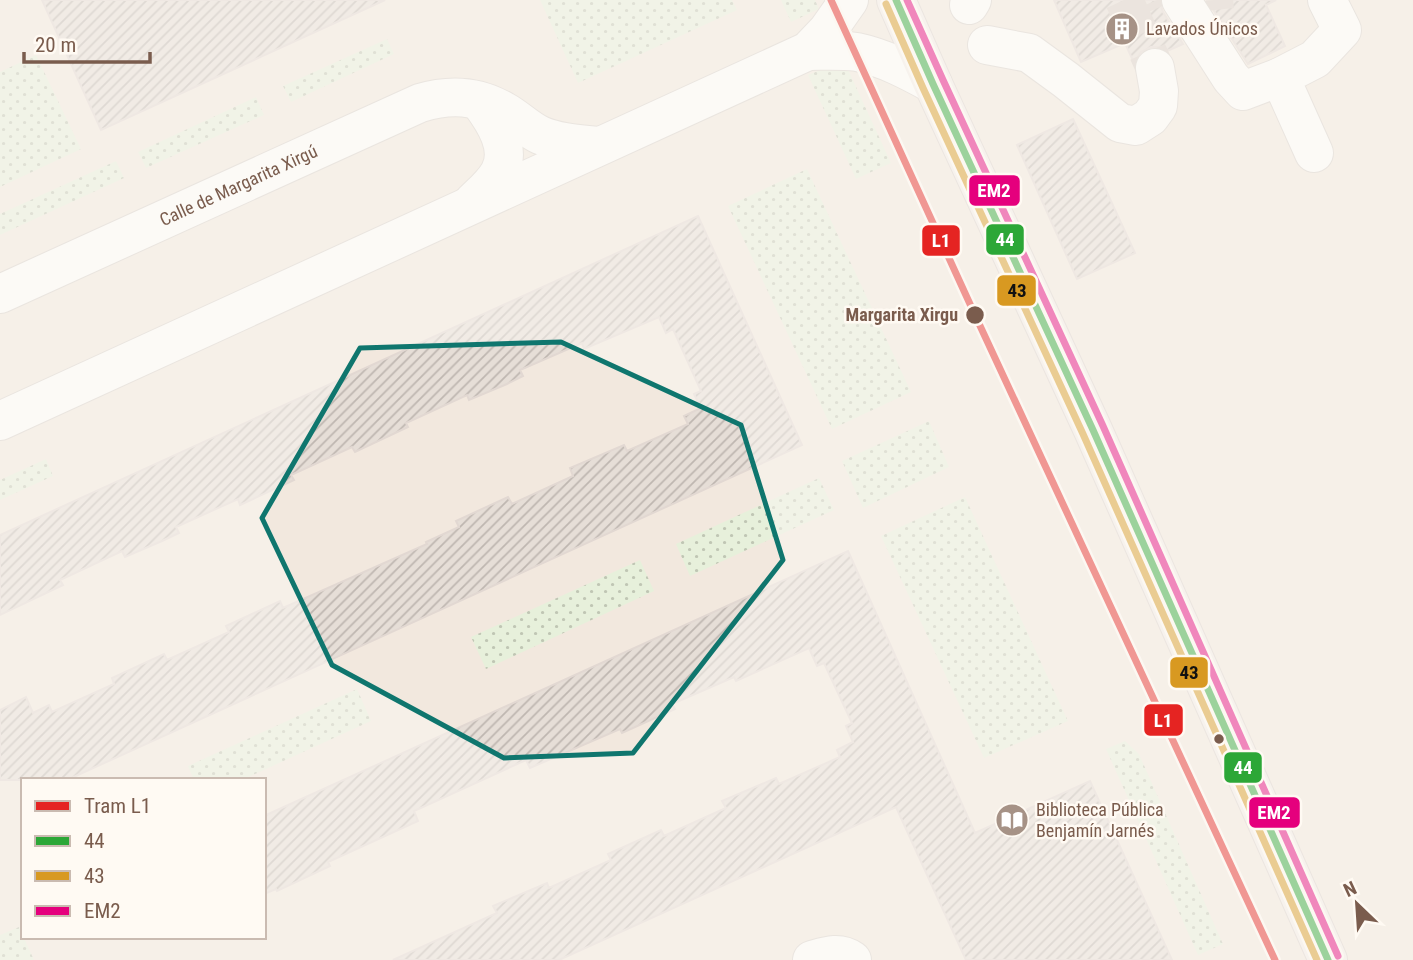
<svg xmlns="http://www.w3.org/2000/svg" width="1413" height="960" font-family="'Roboto Condensed',sans-serif">
<style>
.residential{fill:#f2e8de;fill-rule:evenodd}
.grass{fill:url(#grass-dots)}
.building{fill:url(#building-hatch);stroke:#e2d8d2;stroke-width:2}
.lines{fill:none;stroke-linecap:round;stroke-linejoin:round}
.minor-tunnel{stroke:#d9cfc7;stroke-width:38;stroke-dasharray:38 19;stroke-linecap:butt}
.minor-casing{stroke:#d7d1cb;stroke-width:40}
.major-casing{stroke:#dad1cc;stroke-width:40}
.minor{stroke:#fefefd;stroke-width:38}
.major{stroke:#f3eee8;stroke-width:38}
.bus-1-casing{stroke:#fffaf3;stroke-width:12}
.bus-2-casing{stroke:#fffaf3;stroke-width:12}
.bus-3-casing{stroke:#fffaf3;stroke-width:12}
.bus-1{stroke:#2ca737;stroke-width:7}
.bus-2{stroke:#d89921;stroke-width:7}
.bus-3{stroke:#e5007d;stroke-width:7}
.tram-1-casing{stroke:#fffaf3;stroke-width:12}
.tram-1{stroke:#e52422;stroke-width:7}
.marked{fill:none;stroke:#0f766e;stroke-width:5;stroke-linejoin:round}
.stop-dot{fill:#7a5c4d;stroke:#fffaf3;stroke-width:2.5}
.labels{text-anchor:middle;stroke-width:5;stroke-linejoin:round;paint-order:stroke}
.poi-label{font-size:18px;fill:#7a5c4d;stroke:#fffaf3;text-anchor:start}
.street-label{font-size:18px;fill:#7a5c4d;stroke:#fffaf3}
.stop-label{font-size:18px;font-weight:bold;fill:#7a5c4d;stroke:#fffaf3;text-anchor:end}
.line-badge{stroke:#fffaf3;stroke-width:2.5}
.badge-label{font-size:19px;text-anchor:middle;font-weight:bold;fill:#fff}
.pale-badge-label{font-size:19px;text-anchor:middle;font-weight:bold;fill:#111}
</style>
<defs>
<pattern id="grass-dots" width="8" height="8" patternUnits="userSpaceOnUse" patternTransform="scale(1.75)"><rect width="8" height="8" fill="#e7f0db"/><path d="M2 2h.1M6 6h.1" fill="none" stroke="#c0c6b4" stroke-width="1.8" stroke-linecap="round"/></pattern>
<pattern id="building-hatch" width="6" height="6" patternUnits="userSpaceOnUse" patternTransform="scale(1.75)"><rect width="6" height="6" fill="#e6ded7"/><path d="M-1 1l2-2M0 6l6-6M5 7l2-2" fill="none" stroke="#bfb7b1"/></pattern>
</defs>
<rect width="100%" height="100%" fill="#f9f5f0"/>
<path class="residential" d="M0 0H1413V960H0ZM23 780H264V937H23Z"/>
<path class="grass" d="M540 0H732L737 10 578 83Z
M781 0H815L819 9 791 22Z
M387 39 394 54 291 102 283 86Z
M36 55 81 149 0 187V72Z
M846 65 891 163 856 179 808 75 825 68Z
M256 97 264 115 146 168 138 152Z
M116 161 124 178 0 235V214Z
M807 169 911 392 832 429 728 206Z
M929 421 949 467 863 508 842 461Z
M46 459 53 476 0 500V480Z
M819 478 834 510 690 576 676 544Z
M965 497 1068 721 984 758 881 536Z
M640 560 654 591 486 669 471 637Z
M357 689 371 721 242 780H194L188 766Z
M1125 741 1139 754 1223 944 1198 955 1106 749Z
M19 927 34 960H0V935Z"/>
<path class="building" d="M42 0H385L101 130Z
M1054 0H1159L1163 12 1183 44 1167 51 1162 47H1151L1141 52 1134 63 1125 43 1081 62Z
M1207 0H1276L1266 5 1285 46 1248 64Z
M1073 119 1135 253 1077 279 1017 145Z
M698 216 802 445 67 780H0V710L26 697 33 713 49 705 52 712 114 684 112 678 164 654 167 660 229 632 226 626 280 601 283 608 427 544 426 542 459 527 456 521 508 497 512 504 573 476 570 468 624 445 627 451 688 424 684 416 701 408 694 394 701 391 673 329 666 333 659 317 584 349 582 343 520 370 523 376 507 384 469 400 467 395 406 423 408 427 355 452 352 447 291 475 294 480 240 505 238 499 176 527 179 533 162 541 125 557 122 551 60 580 63 585 0 615V535Z
M848 551 975 833 1090 781 1172 960H966L896 807 559 960H393L497 913 493 906 547 883 549 888 611 860 608 854 661 830 664 836 726 808 722 801 776 778 779 784 840 757 837 750 853 742 846 726 852 723 824 663 817 666 809 648 736 681 734 677 672 704 675 709 622 733 620 729 530 768 526 760 414 811 418 821 328 862 330 866 277 891 276 889 264 894V816Z"/>
<g class="lines">
<path class="minor-tunnel" d="M1124 0 1155 68
M1157 0 1160 7
M1214 0 1215 10"/>
<defs>
<g id="minor">
<path d="M1181 0 1231 78 1243 91 1280 77"/>
<path d="M969 5 972 0"/>
<path d="M987 45 1029 53 1066 80 1120 123 1136 126 1150 117 1158 106 1159 91 1155 68"/>
<path d="M808 51C824 51 841 50 857 52 885 58 909 71 933 84"/>
<path d="M1314 153 1280 77 1315 59 1342 30 1327 0"/>
<path d="M473 202C482 193 493 184 499 173 513 149 494 121 480 102"/>
<path id="s1" d="M0 294 420 103C450 94 477 95 504 111 517 118 527 129 540 135 558 143 580 144 599 146"/>
<path d="M0 421 808 51 828 30 849 0"/>
<path d="M812 960C826 956 839 951 852 960"/>
</g>
<path id="major" d="M896 0 933 84 1093 430 1328 960"/>
</defs>
<use href="#minor" class="minor-casing"/>
<use href="#major" class="major-casing"/>
<use href="#minor" class="minor"/>
<use href="#major" class="major"/>
<defs>
<path id="bus-1" d="M896 0 933 84 1093 430 1328 960"/>
<path id="bus-2" d="M886 4 923 88 1083 434 1317 960"/>
<path id="bus-3" d="M907 0 943 80 1103 426 1338 956"/>
</defs>
<use href="#bus-1" class="bus-1-casing"/>
<use href="#bus-2" class="bus-2-casing"/>
<use href="#bus-3" class="bus-3-casing"/>
<use href="#bus-1" class="bus-1"/>
<use href="#bus-2" class="bus-2"/>
<use href="#bus-3" class="bus-3"/>
<defs>
<path id="tram-1" d="M831 0 975 315 1275 960"/>
</defs>
<use href="#tram-1" class="tram-1-casing"/>
<use href="#tram-1" class="tram-1"/>
</g>
<path d="M0 0H1413V960H0ZM561 342 741 425 783 560 633 753 504 758 332 665 262 518 360 348Z" fill="#f9f5f0" fill-opacity=".55" fill-rule="evenodd"/>
<path class="marked" d="M561 342 741 425 783 560 633 753 504 758 332 665 262 518 360 348Z"/>
<defs>
<symbol id="building-disc" viewBox="-11 -11 22 22"><circle r="9.5" fill="#a69286" stroke="#fffaf3"/><path d="M-4-6H4V6H1V3H-1V6H-4ZM-2.5-4.3h1.7v1.8h-1.7ZM.8-4.3h1.7v1.8H.8ZM-2.5-1h1.7V.8h-1.7ZM.8-1h1.7V.8H.8Z" fill="#fff"/></symbol>
<symbol id="library-disc" viewBox="-11 -11 22 22"><circle r="9.5" fill="#a69286" stroke="#fffaf3"/><path d="M-6-4Q-3-5.5-.7-3.5V5Q-3 3-6 4ZM6-4Q3-5.5 .7-3.5V5Q3 3 6 4Z" fill="#fff"/></symbol>
</defs>
<g fill-rule="evenodd">
<use href="#building-disc" x="1103" y="10" width="38" height="38"/>
<use href="#library-disc" x="993" y="801" width="38" height="38"/>
</g>
<g class="stop-dot">
<circle cx="975" cy="315" r="10"/>
<circle cx="1219" cy="739" r="6"/>
</g>
<g class="labels">
<g class="poi-label">
<text x="1146" y="35">Lavados Únicos</text>
<text x="1036" y="816">Biblioteca Pública<tspan x="1036" dy="21">Benjamín Jarnés</tspan></text>
</g>
<g class="street-label">
<text dy="6" stroke="none"><textPath href="#s1" startOffset="262">Calle de Margarita Xirgú</textPath></text>
</g>
<g class="stop-label">
<text x="958" y="321">Margarita Xirgu</text>
</g>
</g>
<g class="line-badge">
<rect x="968" y="174" width="53" height="33" rx="7" fill="#e5007d"/>
<rect x="985" y="223" width="40" height="33" rx="7" fill="#2ca737"/>
<rect x="921" y="224" width="40" height="33" rx="7" fill="#e52422"/>
<rect x="996" y="274" width="41" height="33" rx="7" fill="#d89921"/>
<rect x="1169" y="656" width="40" height="33" rx="7" fill="#d89921"/>
<rect x="1143" y="703" width="41" height="34" rx="7" fill="#e52422"/>
<rect x="1223" y="751" width="40" height="33" rx="7" fill="#2ca737"/>
<rect x="1248" y="796" width="53" height="33" rx="7" fill="#e5007d"/>
</g>
<g class="badge-label">
<text x="994" y="197">EM2</text>
<text x="1005" y="246">44</text>
<text x="941" y="247">L1</text>
<text x="1163" y="727">L1</text>
<text x="1243" y="774">44</text>
<text x="1274" y="819">EM2</text>
</g>
<g class="pale-badge-label">
<text x="1017" y="297">43</text>
<text x="1189" y="679">43</text>
</g>
<rect x="21" y="778" width="245" height="161" fill="#fffaf3" stroke="#cabbb1" stroke-width="2"/>
<rect x="35" y="801" width="35" height="10" fill="#e52422" stroke="#cabbb1" stroke-width="2"/>
<text x="84" y="813" font-size="21" fill="#7a5c4d">Tram L1</text>
<rect x="35" y="836" width="35" height="10" fill="#2ca737" stroke="#cabbb1" stroke-width="2"/>
<text x="84" y="848" font-size="21" fill="#7a5c4d">44</text>
<rect x="35" y="871" width="35" height="10" fill="#d89921" stroke="#cabbb1" stroke-width="2"/>
<text x="84" y="883" font-size="21" fill="#7a5c4d">43</text>
<rect x="35" y="906" width="35" height="10" fill="#e5007d" stroke="#cabbb1" stroke-width="2"/>
<text x="84" y="918" font-size="21" fill="#7a5c4d">EM2</text>
<g transform="translate(1357 904) rotate(335)" stroke="#fffaf3" stroke-width="5" paint-order="stroke">
<path d="M0-5L12 26L0 18L-12 26Z" fill="#7a5c4d"/>
<text y="-10" font-size="19" font-weight="bold" text-anchor="middle" fill="#7a5c4d">N</text>
</g>
<path d="M24 52v10h126v-10" fill="none" stroke="#7a5c4d" stroke-width="3.5"/>
<text x="35" y="52" font-size="21" fill="#7a5c4d" stroke="#fffaf3" stroke-width="5" paint-order="stroke">20 m</text>
</svg>
